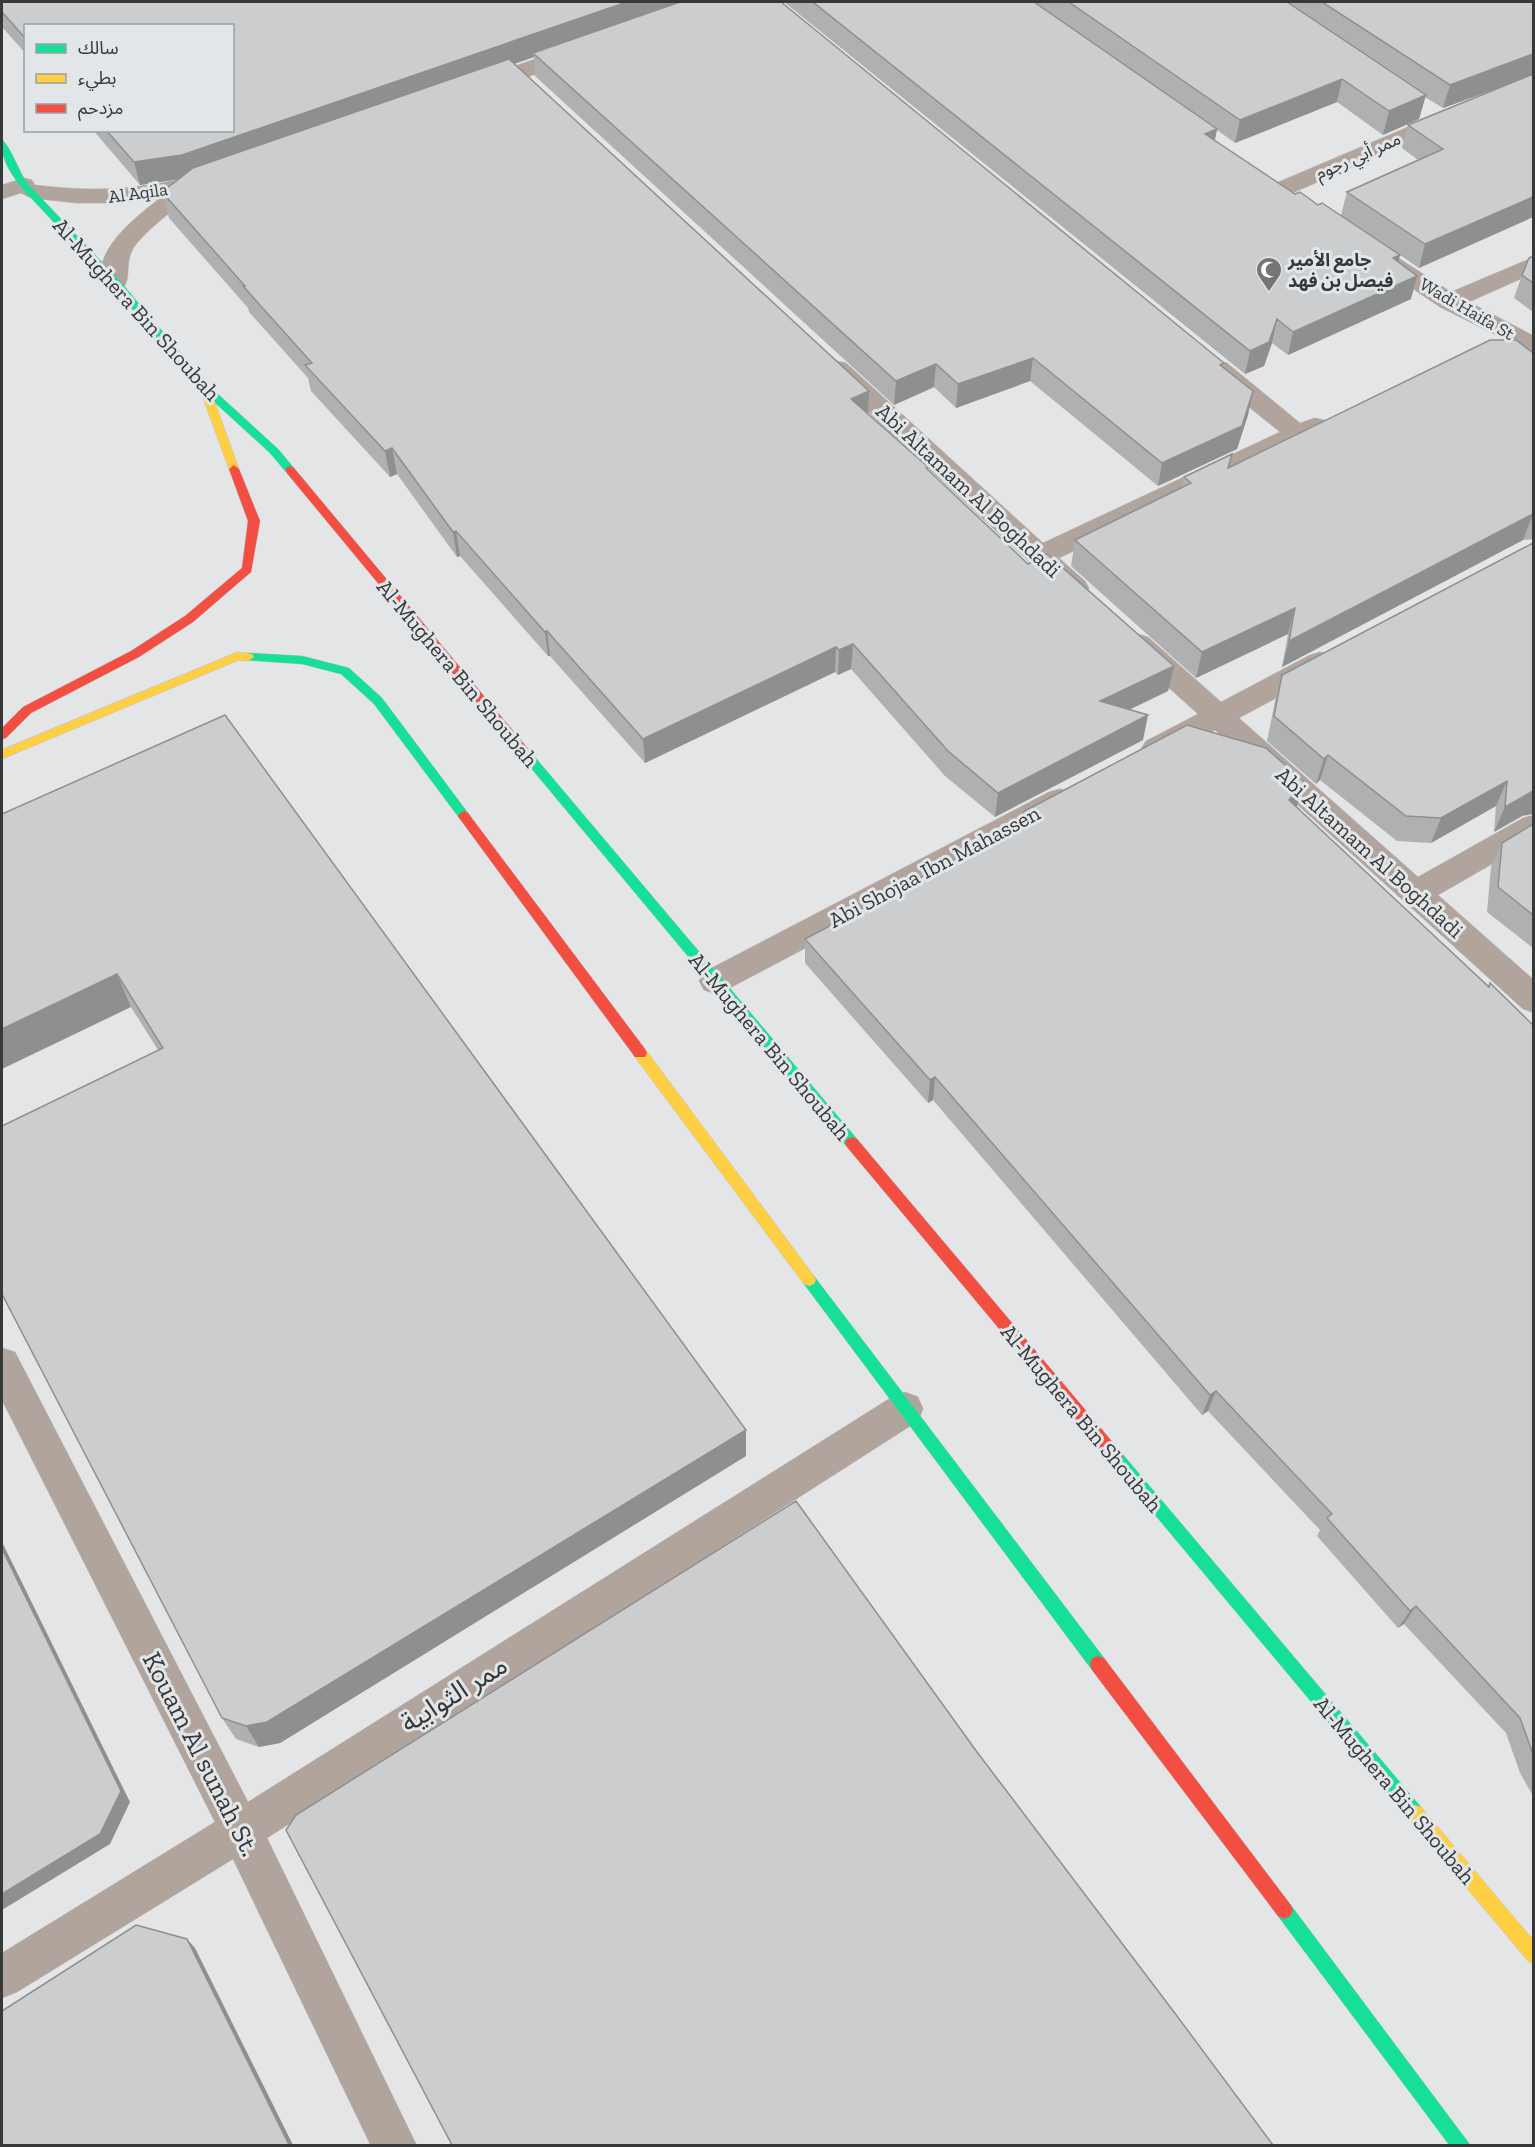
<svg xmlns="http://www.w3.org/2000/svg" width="1535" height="2147" font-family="'Zilla Slab','Noto Sans Arabic',serif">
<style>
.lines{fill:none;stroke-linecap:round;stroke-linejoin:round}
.street-casing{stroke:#c1c2c3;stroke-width:1}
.fast-casing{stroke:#c1c2c3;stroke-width:1}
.slow-casing{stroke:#c1c2c3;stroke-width:1}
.jam-casing{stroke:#c1c2c3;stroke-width:1}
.street{fill:#b1a49c;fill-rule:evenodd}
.fast{fill:#16e098;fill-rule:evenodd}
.slow{fill:#ffcf43;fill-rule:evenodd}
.jam{fill:#f24e42;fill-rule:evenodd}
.wall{fill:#afb0b1;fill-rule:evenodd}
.shaded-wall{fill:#8e9090}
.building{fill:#cbcdce;stroke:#8e9090;stroke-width:1.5}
.labels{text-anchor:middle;stroke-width:6;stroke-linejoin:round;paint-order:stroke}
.far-street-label{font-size:18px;fill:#363839;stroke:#e2e6e8}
.far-poi-label{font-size:18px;font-weight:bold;fill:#363839;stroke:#e2e6e8;text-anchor:start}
.street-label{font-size:22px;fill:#363839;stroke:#e2e6e8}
.near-street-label{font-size:27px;fill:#363839;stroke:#e2e6e8}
</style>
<rect width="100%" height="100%" fill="#e3e5e7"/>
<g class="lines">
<defs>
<path id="street" d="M576 45 584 47 587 52 584 57 488 91 480 93 472 91 469 86 472 81Z
M1446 111 1454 113 1457 118 1454 123 1290 194 1282 196 1274 194 1270 189 1274 184Z
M207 173 215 175 219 180C213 188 205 185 198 191 178 207 154 223 137 243 123 260 132 275 124 287L115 289 106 287C85 256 138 215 159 199L120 203H76L31 198 21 193 2 199V185L24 178 32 180 35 185C102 193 143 189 207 173Z
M1378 248 1386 250 1451 292 1534 257V273L1469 302 1534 336V356L1525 353 1502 338 1440 307 1370 260 1366 255 1370 250Z
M837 361 846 363 1043 543 1280 432 1209 375 1205 369 1209 363 1218 361 1227 363 1300 423 1315 418 1324 420 1328 426 1324 432 1059 558 1085 581 1089 588 1085 595 1075 597 1065 595 828 375 824 369 828 363Z
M1138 634 1148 637 1221 702 1310 655 1320 652 1330 655 1334 662 1330 669 1239 718 1418 877 1523 818 1534 815V840L1438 895 1534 980V1013L1523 1009 1215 730C1195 741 1168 763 1146 757L1141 749 1146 741 1198 714 1128 651 1124 644 1128 637Z
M1060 789 1071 792 1075 800 1071 808 726 990 715 994 704 990 699 981 704 972 1049 792Z
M2 1348 15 1352 248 1802 892 1397 905 1392 918 1397 923 1409 918 1421 267 1838 417 2146H371L233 1859 17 1992 2 1998V1953L215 1822 2 1400Z"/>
<path id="fast" d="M2 140C9 144 20 173 27 183L119 280 207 384 278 449 294 468V472H286L270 453 199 388 111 284 21 187C10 172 0 158 2 140Z
M248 653 302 656 349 668 382 698 468 813 470 816 468 819H460L374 704 341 674 302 664 244 660 242 657 244 654Z
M525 749 529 750 857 1139 859 1143 857 1147 852 1149 847 1147 521 756 519 753Z
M809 1274 814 1276 1104 1658 1106 1664 1104 1670 1098 1672 1092 1670 804 1284 802 1280 804 1276Z
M1115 1449 1120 1451 1421 1807 1423 1813 1421 1819 1415 1821 1409 1819 1110 1461 1107 1456 1110 1451Z
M1284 1901 1290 1904 1471 2146H1450L1278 1916 1275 1910 1278 1904Z"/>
<path id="slow" d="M207 392 212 395 239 469 238 471H230L229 469 202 395Z
M238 652 252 654 254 657 248 661 239 660 2 759V750Z
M640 1048 645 1049 814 1276 816 1280 814 1284 809 1286 804 1284 635 1057 633 1053 635 1049Z
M1415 1805 1421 1807 1534 1941V1964L1528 1961 1409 1819 1407 1813 1409 1807Z"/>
<path id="jam" d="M234 465 239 469 260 521 251 572 193 622 139 657 31 713 6 738 2 739V728L23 707 131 651 185 616 242 568 248 521 229 469Z
M290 466 294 468 529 750 531 753 529 756H521L286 472V468Z
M464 811 468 813 645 1049 647 1053 645 1057H635L460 819 458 816 460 813Z
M852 1137 857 1139 1120 1451 1123 1456 1120 1461 1115 1463 1110 1461 847 1147 845 1143 847 1139Z
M1098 1656 1104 1658 1290 1904 1293 1910 1290 1916 1284 1919 1278 1916 1092 1670 1090 1664 1092 1658Z"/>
</defs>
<use href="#street" class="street-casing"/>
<use href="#fast" class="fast-casing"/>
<use href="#slow" class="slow-casing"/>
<use href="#jam" class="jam-casing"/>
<use href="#street" class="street"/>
<use href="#fast" class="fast"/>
<use href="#slow" class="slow"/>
<use href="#jam" class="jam"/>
</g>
<path class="wall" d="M2 2H781L1223 368 1248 415 1237 449 1158 486 1030 381 956 408 934 387 894 405 535 76 534 57 514 64 869 391 868 414 928 467V470L1028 564 1174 666 1168 691 1129 710 1143 740 995 817 945 776 851 669 838 675 835 672 645 763 550 656H548L460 556 457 557 397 474 390 477 311 391 308 378 249 312 248 308 169 218 162 192 179 179 140 185 93 130H232L26 26V54L2 27Z
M784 2H1533V217L1419 268 1400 255 1398 262 1411 299 1288 355 1272 343 1264 366 1245 374ZM1496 89 1408 125 1402 148 1418 160 1347 192 1341 215 1295 194 1215 140 1217 130 1235 143 1337 102 1383 135 1419 119 1425 97 1443 108Z
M1533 256V312L1514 298 1522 275Z
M1533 353V539L1523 540 1282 667 1288 634 1196 678 1071 566 1075 540 1181 488 1184 477 1232 454 1229 467Z
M1533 543 1522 816 1494 832 1496 806 1431 843 1397 841 1320 780 1316 784 1267 741 1275 701 1282 675Z
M1296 807 1488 986 1490 983 1533 1025V1796L1520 1773 1506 1733 1404 1624 1398 1628 1317 1536 1320 1530 1208 1411 1202 1415 933 1100 928 1103 805 963V939L1021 824 1023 812Z
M2 814 746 1430V1456L280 1743 259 1747 236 1739 222 1718 158 1050 131 1007Z
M1533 824V948L1487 912 1491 867 1502 843Z"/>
<path class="shaded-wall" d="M627 2H695L533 53 534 57 187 178 140 185 134 162Z
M1533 54V75L1443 108 1450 85Z
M1342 79 1337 102 1235 143 1240 120Z
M1426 95 1419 119 1383 135 1389 111Z
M1217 129 1212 152 1205 134Z
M1533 197V217L1419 268 1425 244Z
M1400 255 1394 278 1393 258Z
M1417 276 1411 299 1288 355 1293 332Z
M1277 319 1272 343 1264 366 1245 374 1250 351Z
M1033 358 1030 381 956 408 958 384Z
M936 364 934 387 894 405 896 381Z
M869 391 868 416 851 399Z
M1253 391 1248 415 1237 449 1158 486 1162 463Z
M392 448 397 474 390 477 385 451Z
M1533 514 1523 540 1282 667 1289 641Z
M456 531 460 556 457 557 453 532Z
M1295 608 1288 634 1196 678 1202 652Z
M547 631 550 656H548L545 632Z
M853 644 851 669 838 675 839 650Z
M836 647 835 672 645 763 643 739Z
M1174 666 1168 691 1095 726 1100 701Z
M1148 715 1143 740 995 817 998 793Z
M1328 755 1320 780 1316 784 1324 759Z
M1507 781 1496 806 1431 843 1441 818Z
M1304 782 1297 807 1281 825 1289 800Z
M1533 791V814L1522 816 1494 832 1505 807Z
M117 974 131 1007 2 1069V1029Z
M935 1077 933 1100 928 1103 930 1080Z
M1216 1391 1208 1411 1202 1415 1210 1395Z
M746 1430V1456L280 1743 259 1747 246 1726Z
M2 1542 130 1802 110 1844 2 1910Z
M1416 1606 1404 1624 1398 1628 1410 1611Z
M187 1939 195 1948 293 2145H289Z"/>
<path class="building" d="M2 2H627L182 155 134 162 106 130H232V26H26V39L2 12Z
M680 2H781L1224 363 1220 365 1253 391 1242 426 1162 463 1033 358 958 384 936 364 896 381 533 53Z
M813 2H1034L1217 129 1205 134 1295 194 1300 192 1318 205 1322 203 1400 255 1393 258 1417 276 1293 332 1277 319 1269 342 1250 351Z
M1069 2H1287L1426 95 1389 111 1342 79 1240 120Z
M1322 2H1533V54L1450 85Z
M509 59 869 391 851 399 928 467 926 468 1028 564 1047 554 1174 666 1100 701 1148 715 998 793 948 751 853 644 839 650 836 647 643 739 547 631 545 632 456 531 453 532 392 448 385 451 305 365 312 363 243 286H245L162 192 193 168Z
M1533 74V197L1425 244 1347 192 1443 149 1408 125Z
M1533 256V283L1522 275 1529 258Z
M1490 340H1516L1533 353V514L1289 641 1295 608 1202 652 1075 540 1191 483 1184 477 1232 454 1228 468Z
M1533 543V791L1505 807 1507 781 1441 818 1406 816 1328 755 1324 759 1274 716 1282 675Z
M225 715 746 1430 267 1722 246 1726 222 1718 2 1294V1126L163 1048 117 974 2 1029V814Z
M1187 725 1266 748 1304 782 1289 800 1489 987 1490 983 1533 1025V1754L1520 1718 1416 1606 1410 1611 1327 1518 1332 1514 1216 1391 1210 1395 935 1077 930 1080 805 939 1031 819 1023 812Z
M1533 824V915L1498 887 1502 843Z
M796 1501 977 1752 1174 2012 1273 2145H452L286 1830 296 1815Z
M2 1549 121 1791 100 1834 2 1894Z
M136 1925 187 1939 289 2145H2V2011Z"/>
<defs>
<symbol id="mosque-pin" viewBox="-11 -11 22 30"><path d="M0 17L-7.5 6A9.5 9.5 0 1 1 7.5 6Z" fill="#737576" stroke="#e2e6e8"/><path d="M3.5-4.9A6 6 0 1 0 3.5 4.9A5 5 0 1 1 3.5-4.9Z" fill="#fff"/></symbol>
</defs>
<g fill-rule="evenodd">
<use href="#mosque-pin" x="1254" y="255" width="30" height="40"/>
</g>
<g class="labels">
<g class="far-street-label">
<text transform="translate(1358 156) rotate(-24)" y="6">ممر أبي رجوم</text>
<text transform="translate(138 193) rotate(-8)" y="6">Al Aqila</text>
<text transform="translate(1467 309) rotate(30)" y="6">Wadi Haifa St</text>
</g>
<g class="far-poi-label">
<text x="1288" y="266">جامع الأمير<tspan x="1288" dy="21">فيصل بن فهد</tspan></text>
</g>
<g class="street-label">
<text transform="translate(137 309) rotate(48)" y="8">Al-Mughera Bin Shoubah</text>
<text transform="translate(969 490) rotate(43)" y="8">Abi Altamam Al Boghdadi</text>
<text transform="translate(458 673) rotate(50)" y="8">Al-Mughera Bin Shoubah</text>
<text transform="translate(1370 852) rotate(42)" y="8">Abi Altamam Al Boghdadi</text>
<text transform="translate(934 866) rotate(-28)" y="8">Abi Shojaa Ibn Mahassen</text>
<text transform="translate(770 1046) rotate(50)" y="8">Al-Mughera Bin Shoubah</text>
<text transform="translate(1082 1418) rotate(50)" y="8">Al-Mughera Bin Shoubah</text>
<text transform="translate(1395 1790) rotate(50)" y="8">Al-Mughera Bin Shoubah</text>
</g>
<g class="near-street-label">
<text transform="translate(454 1694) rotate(-32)" y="9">ممر الثوابية</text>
<text transform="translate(201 1754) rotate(63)" y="9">Kouam Al sunah St.</text>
</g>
</g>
<rect width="1535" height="2147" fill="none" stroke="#363839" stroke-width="6"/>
<rect x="24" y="24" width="210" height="108" fill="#e2e6e8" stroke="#9da0a2" stroke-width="1.5"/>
<rect x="36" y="44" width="30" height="9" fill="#16e098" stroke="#9da0a2" stroke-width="1.5"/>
<text x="78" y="54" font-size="18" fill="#363839">سالك</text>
<rect x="36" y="74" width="30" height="9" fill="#ffcf43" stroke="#9da0a2" stroke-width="1.5"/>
<text x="78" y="84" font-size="18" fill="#363839">بطيء</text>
<rect x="36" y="104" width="30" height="9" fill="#f24e42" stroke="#9da0a2" stroke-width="1.5"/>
<text x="78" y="114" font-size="18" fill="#363839">مزدحم</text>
</svg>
